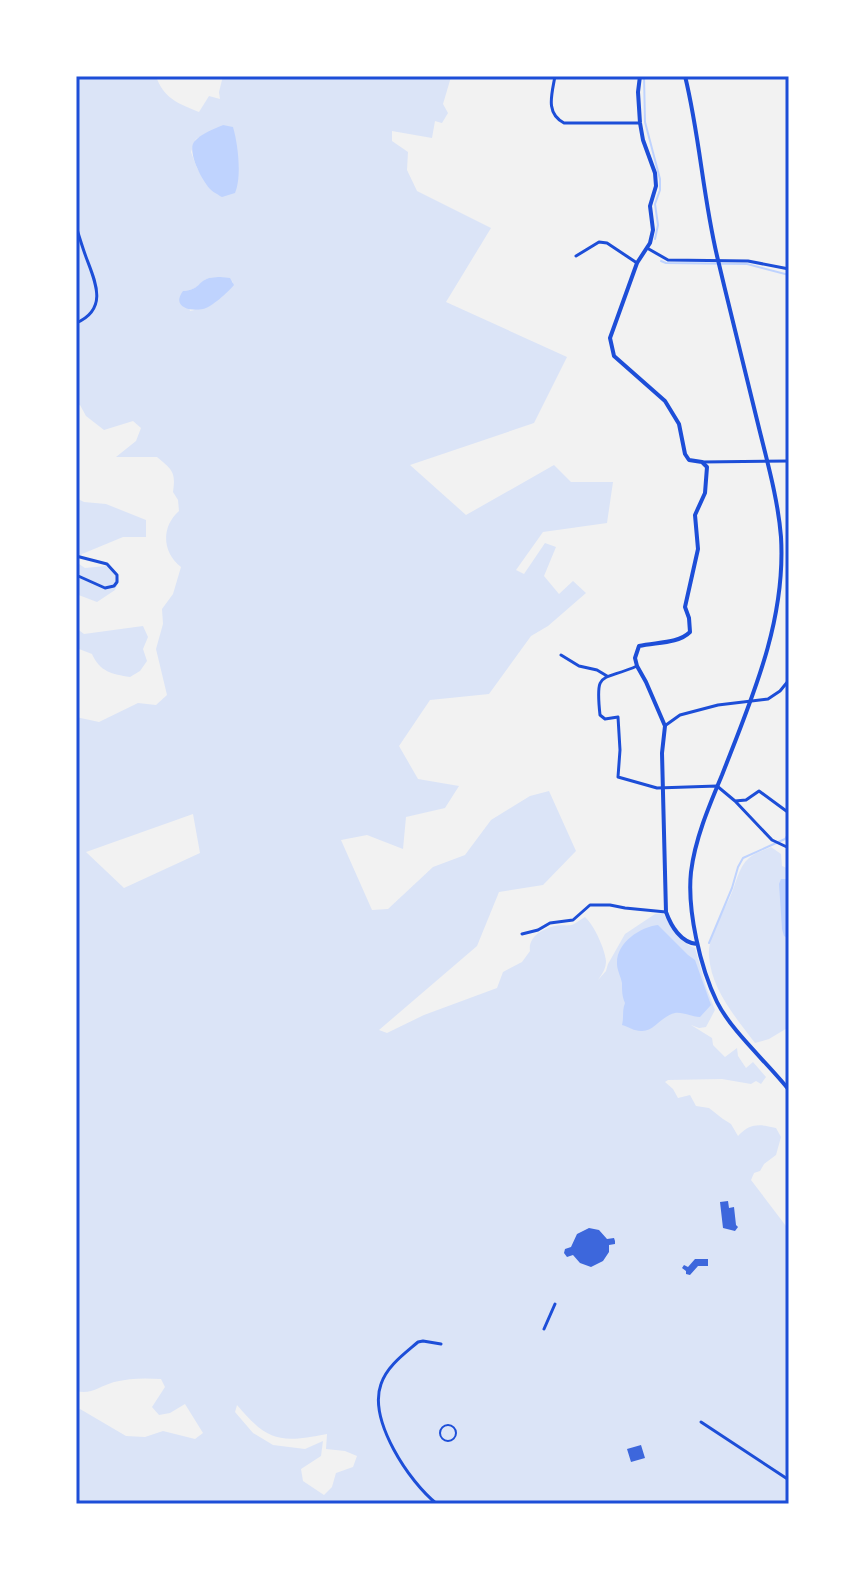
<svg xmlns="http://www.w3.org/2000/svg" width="865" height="1580" font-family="Karla,sans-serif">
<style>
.green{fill:#dbe4f7;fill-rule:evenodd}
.water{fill:#bfd3fe}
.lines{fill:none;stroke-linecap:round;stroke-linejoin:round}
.stream{stroke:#bfd3fe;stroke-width:2}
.building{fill:#3d67dc}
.pedestrian{stroke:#1d4ed8;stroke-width:2}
.minor{stroke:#1d4ed8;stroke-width:3}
.secondary{stroke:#1d4ed8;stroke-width:4}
.neatline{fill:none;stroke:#1d4ed8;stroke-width:3}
</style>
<rect width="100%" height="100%" fill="#f2f2f2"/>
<path class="green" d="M76 76H156C163 98 179 104 199 112L209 96 220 99 219 92 223 76H449L451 77 443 104 448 113 442 123 435 121 432 138 392 131V141L408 152 407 170 417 191 491 228 446 302 567 357 534 423 410 465 466 515 554 465 571 482H613L607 523 543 532 516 570 524 574 545 543 556 547 544 576 559 594 573 581 586 593 548 626 531 636 489 694 430 700 399 746 418 779 459 786 445 808 406 817 403 849 367 835 341 840 372 910 388 909 433 867 465 855 491 820 530 796 549 791 576 851 543 885 499 892 477 946 379 1030 387 1033 424 1015 497 988 503 972 522 962 530 951C528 937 542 929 555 926 561 924 568 927 574 924 578 922 581 919 585 917 594 925 605 949 606 961 606 969 602 974 598 980L606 971 608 964 625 934 655 914 663 913C671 926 680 943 695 948L706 987 715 1010 706 1027 699 1028 691 1025 712 1038 713 1045 725 1057 737 1048 738 1056 746 1068 753 1062 766 1077 761 1084 756 1081 751 1084 722 1079 668 1080 665 1082 673 1089 678 1098 690 1095 696 1106 709 1108 723 1119 731 1124 738 1136C750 1123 760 1124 776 1128L781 1137 776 1155 764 1164 760 1171 754 1173 751 1180 789 1230V1504H76V1413L80 1409 126 1436 145 1437 163 1431 195 1439 203 1433 185 1404 170 1413 159 1415 152 1407 165 1387 161 1379C145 1378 130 1378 114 1382 100 1386 91 1395 76 1391V717L99 722 138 703 156 705 167 695 156 649 163 624 162 609 173 594 181 567C162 552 161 527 179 511L178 500 173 492C176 471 172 470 157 457H116L136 441 141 428 133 421 104 430 86 416 80 405 76 406ZM223 125 211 190 197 168 191 152 196 139ZM221 277 229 279 233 282V285C221 299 208 308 190 311L183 291C200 290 198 282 209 278 213 277 217 277 221 277ZM193 814 200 853 124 888 86 852ZM237 1405C268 1442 280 1443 327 1434L326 1449 345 1451 357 1456 353 1467 336 1473 332 1487 324 1495 303 1481 301 1469 321 1456 323 1441 305 1449 273 1445 253 1433 235 1412Z
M76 498 84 502 106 504 146 520V537H123L82 554 76 562 85 568 106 566 117 573 119 581 115 590 97 602 76 594Z
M143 626 148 637 143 649 147 661 140 671 130 677C112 674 100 672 92 654L79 649 76 650V628L84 634Z
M771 847 781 854 782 866 789 869V878L783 886 789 937V1027L769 1039 755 1043C736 1018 711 989 709 956 708 936 722 914 730 897 736 885 738 867 749 858 754 853 765 850 771 847Z"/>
<path class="water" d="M223 125 233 127C238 144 242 177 235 193L222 197C220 196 212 191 211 190 202 181 187 152 194 142 200 134 214 129 223 125Z
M221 277 230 278 234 285C228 292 212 307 203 309 190 312 171 307 183 291 200 290 197 282 209 278 213 277 217 277 221 277Z
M781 879H789V939L784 936 782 929 779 884Z
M658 925 688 955 695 960 711 1005 700 1017C691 1017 684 1012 675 1013 661 1016 654 1032 641 1031 634 1031 629 1027 622 1025 624 1017 622 1010 625 1003 622 996 622 991 622 983 621 977 617 970 617 964 616 943 640 927 658 925Z"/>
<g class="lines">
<path class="stream" d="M644 76 645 122 660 179V190L655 204 658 225 655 239
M661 261 666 263 747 264 789 275
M709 943 732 888 738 867 743 858 785 839 789 833"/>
</g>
<path class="building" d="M728 1201 729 1208 734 1207 736 1225 738 1227 735 1231 723 1228 720 1202Z
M589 1228 599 1230 607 1239 614 1238 615 1241V1244L609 1245V1252L603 1261 591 1267 580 1263 573 1255 567 1257 564 1253 565 1249 571 1247 577 1234Z
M695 1259H708V1266H698L690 1275 686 1274V1271L682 1268 684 1265 688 1267Z
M641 1445 645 1458 631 1462 627 1449Z"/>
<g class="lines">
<path class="pedestrian" d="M440 1433a8 8 0 1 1 16 0a8 8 0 1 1-16 0Z"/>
<path class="minor" d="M555 76C552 94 545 113 564 123H639
M76 226C79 236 82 246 86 257 95 281 109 309 76 323
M647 248 668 260 748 261 789 269
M576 256 599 242 607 243 637 263
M702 462 789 461
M76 556 107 564 117 575V582L114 586 105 588 76 575
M561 655 579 666 597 670 607 676
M637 666C601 682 595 669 600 715L605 719 618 717 620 750 618 777 657 788 717 786 735 801 746 800 759 791 789 813
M666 725 680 715 718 705 768 699 780 691 789 680
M735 801 772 840 789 848
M522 934 538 930 550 923 573 920 590 905H610L625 908 666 912
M544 1329 555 1304
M701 1422 789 1480
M437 1504C409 1482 368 1420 381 1384 387 1366 404 1354 418 1342L423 1341 441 1344"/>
<path class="secondary" d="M640 76 638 92 640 123 643 140 655 173 656 186 650 206 653 230 650 243 637 263 610 338 614 356 665 401 679 424 685 454 689 460 702 462 707 467 705 493 695 515 698 549 685 607 689 618 690 632C678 644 656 642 639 646L635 658 637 666 646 682 665 726 662 753 666 912C671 926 681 943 697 944
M685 76C700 137 703 199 718 260 731 315 745 370 758 424 767 461 778 499 781 537 786 621 752 698 722 775 709 806 695 839 691 872 687 910 700 967 717 1002 732 1032 767 1062 789 1090"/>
</g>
<rect width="865" height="1580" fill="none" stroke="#ffffff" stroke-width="156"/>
<rect x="78" y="78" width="709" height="1424" class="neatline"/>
</svg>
